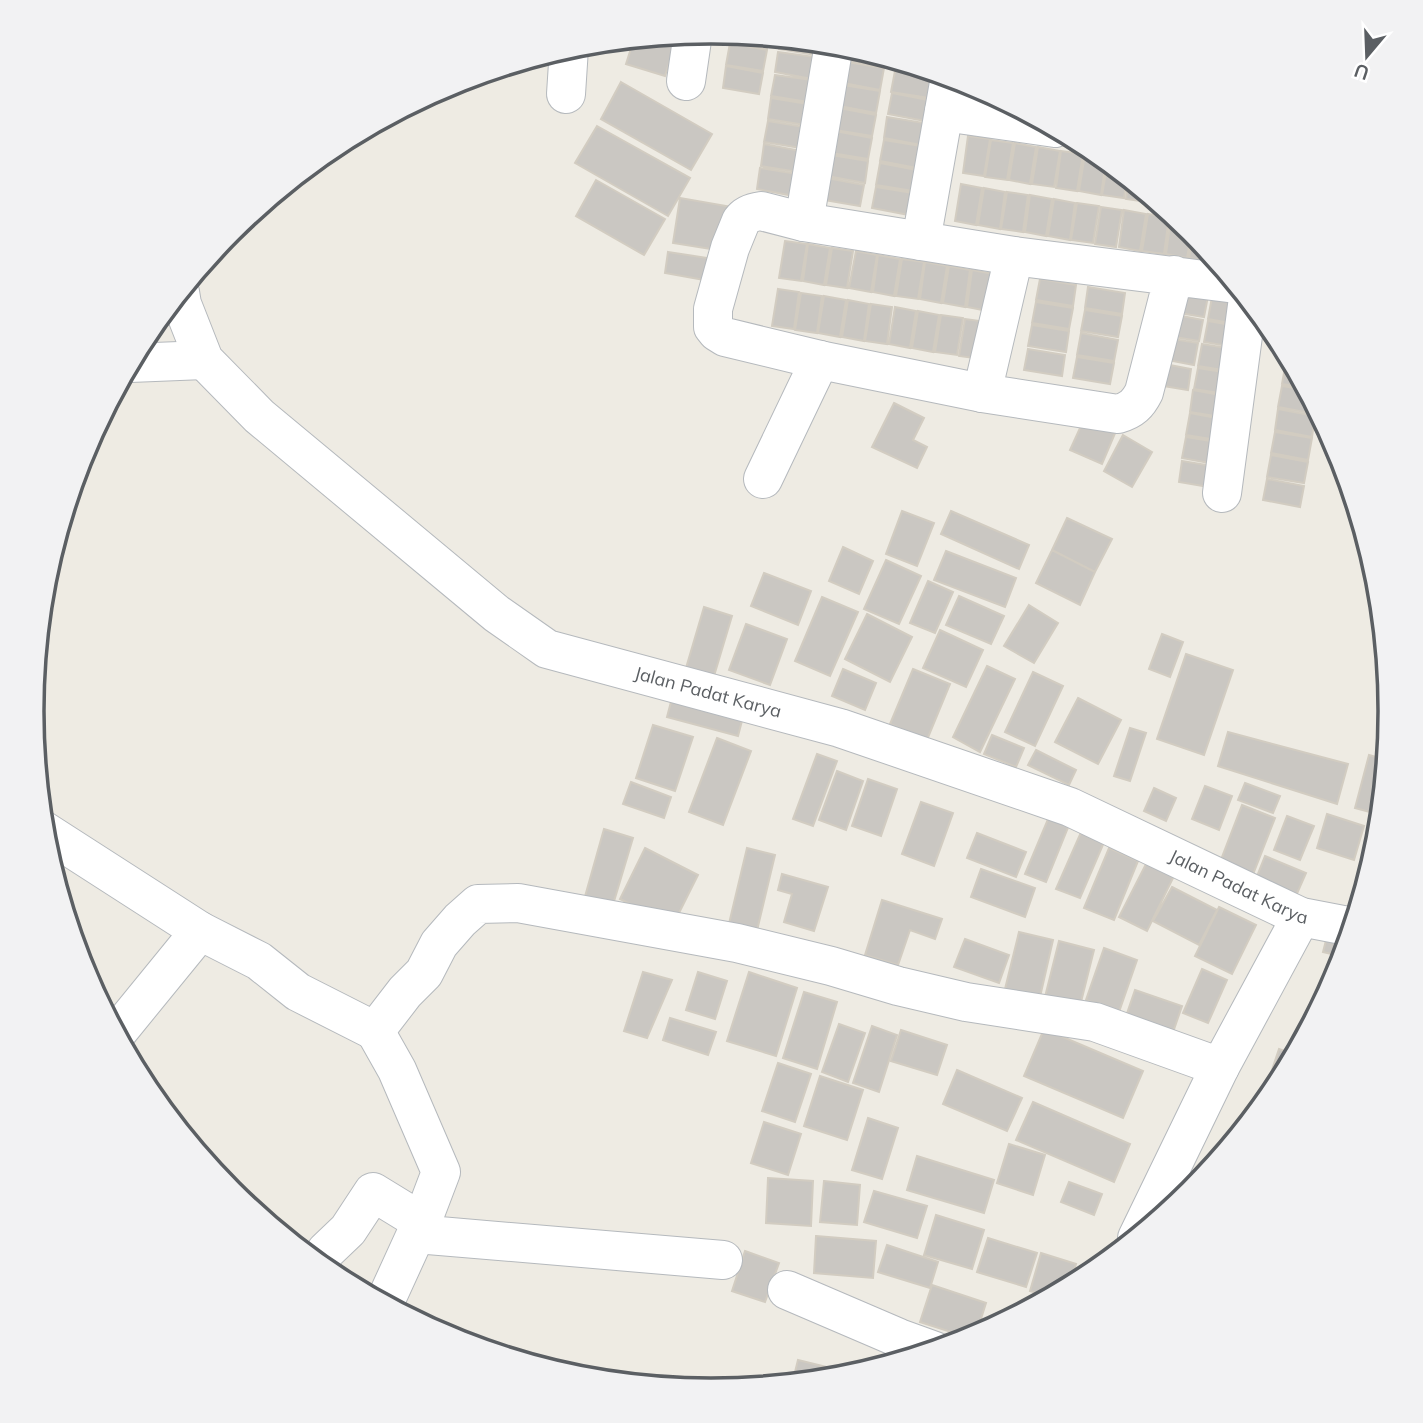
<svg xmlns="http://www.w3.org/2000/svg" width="1423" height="1423" font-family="Mulish,sans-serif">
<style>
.building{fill:#cac7c2;stroke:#d2ccc1;stroke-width:2}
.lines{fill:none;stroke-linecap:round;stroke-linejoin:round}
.minor-casing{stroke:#b5b9bd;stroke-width:40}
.minor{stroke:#fff;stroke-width:38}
.labels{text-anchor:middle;stroke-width:6;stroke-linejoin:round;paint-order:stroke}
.street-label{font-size:18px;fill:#5b5f63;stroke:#fff}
.rim{fill:none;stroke:#5b5f63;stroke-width:3.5}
</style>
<rect width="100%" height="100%" fill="#eeebe3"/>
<path class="building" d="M731 33 769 37 767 48 730 41Z
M678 35 665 76 626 64 634 39Z
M780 38 818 42 816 55 779 49Z
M730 43 767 50 763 71 726 65Z
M849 46 886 57 884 66 847 60Z
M778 52 815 57 812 79 775 72Z
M897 61 933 72V75L896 69Z
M847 62 884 68 880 90 843 83Z
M726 66 763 73 759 94 723 88Z
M895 71 932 77 929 98 891 92Z
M775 75 812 80 808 102 771 96Z
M621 82 712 134 691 170 601 119Z
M843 85 880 91 876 113 839 106Z
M892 93 928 100 925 121 888 114Z
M771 98 808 104 805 125 768 119Z
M839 108 876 115 872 136 835 130Z
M887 117 924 123 921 145 884 138Z
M768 121 804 127 801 148 764 142Z
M597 126 690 178 668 216 575 163Z
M835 131 872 138 868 159 831 153Z
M968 136 990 139 984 176 963 173Z
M884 140 921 146 917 168 880 161Z
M991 140 1013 143 1007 180 985 177Z
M1015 143 1036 147 1030 184 1009 180Z
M764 144 801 151 798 172 761 166Z
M1038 147 1060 151 1054 187 1032 184Z
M1061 151 1083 154 1077 191 1056 188Z
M1085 154 1103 157 1106 160 1101 195 1079 191Z
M831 155 868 161 865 183 827 176Z
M1108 161 1127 177 1124 198 1102 195Z
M880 163 917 170 913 191 876 185Z
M760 168 797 174 794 196 757 189Z
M827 178 864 185 860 206 824 200Z
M1129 179 1149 195 1148 202 1126 199Z
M596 180 665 219 644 255 576 216Z
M961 184 982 188 976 225 955 221Z
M876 187 913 193 909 215 872 208Z
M984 188 1005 192 1000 229 978 225Z
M1007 192 1028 195 1023 232 1001 229Z
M1030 195 1052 199 1046 236 1025 232Z
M680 198 732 207 724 251 673 243Z
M1054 199 1075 203 1070 240 1048 236Z
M1077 203 1099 206 1093 243 1071 240Z
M1101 207 1122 210 1116 247 1095 244Z
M1124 210 1146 214 1140 251 1119 247Z
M1148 214 1169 217 1164 254 1142 251Z
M1171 218 1178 219 1192 230 1187 258 1166 254Z
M1193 232 1211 254 1210 262 1189 258Z
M785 241 807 244 801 281 779 278Z
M808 244 830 248 824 285 803 281Z
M832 248 853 251 847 288 826 285Z
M856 251 877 255 871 292 849 288Z
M668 252 714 259 710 281 665 273Z
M878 255 900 259 894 296 873 292Z
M902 259 924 262 918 299 896 296Z
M925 262 947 266 941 303 920 299Z
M949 266 970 270 965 307 943 303Z
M972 270 994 274 988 311 967 307Z
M1040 279 1076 285 1073 306 1036 300Z
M1088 287 1125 293 1122 314 1085 308Z
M778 289 799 292 794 329 772 326Z
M1171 290 1208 296 1204 317 1167 311Z
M801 293 822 296 817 333 795 330Z
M824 296 846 300 840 337 818 333Z
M1212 297 1245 303 1241 325 1208 319Z
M848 300 869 304 864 341 842 337Z
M1036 302 1073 308 1069 329 1032 323Z
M871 304 892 307 887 344 865 341Z
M895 307 916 311 910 348 889 344Z
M1085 310 1122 316 1118 337 1081 331Z
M918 311 939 315 933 352 912 348Z
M1166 313 1203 320 1199 341 1162 335Z
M941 315 963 318 957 355 935 352Z
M965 319 987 322 981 359 959 356Z
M1208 321 1243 327 1240 348 1204 342Z
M1032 325 1069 331 1066 352 1028 346Z
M1081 333 1118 340 1114 361 1077 355Z
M1161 337 1198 343 1194 365 1157 358Z
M1202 344 1239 350 1235 372 1198 366Z
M1028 349 1065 355 1062 376 1024 370Z
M1077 357 1114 363 1110 384 1073 378Z
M1154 362 1191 369 1188 390 1151 384Z
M1286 362 1293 363 1306 388 1282 384Z
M1198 368 1235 374 1231 395 1194 389Z
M1282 386 1307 390 1317 408 1316 414 1278 407Z
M1193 390 1231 397 1227 418 1190 412Z
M894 403 924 418 913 440 927 447 917 468 872 447Z
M1278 409 1315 416 1312 437 1275 430Z
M1190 413 1227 420 1223 441 1186 435Z
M1085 417 1116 431 1102 464 1070 450Z
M1275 432 1312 438 1308 460 1271 453Z
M1123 435 1152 452 1132 487 1104 471Z
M1186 437 1223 443 1220 465 1182 458Z
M1271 455 1308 462 1304 483 1267 477Z
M1182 461 1219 467 1215 488 1179 482Z
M1267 479 1304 486 1300 507 1263 500Z
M902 511 934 523 917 566 886 554Z
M951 511 1029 545 1019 569 941 534Z
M1067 518 1112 539 1095 572 1052 550Z
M843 547 873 561 859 594 829 581Z
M1052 550 1095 572 1080 605 1036 583Z
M946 551 1016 578 1005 607 934 580Z
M886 560 921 576 899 624 864 609Z
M764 573 811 591 798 625 751 606Z
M928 581 953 592 935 633 910 623Z
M959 596 1004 616 991 644 946 625Z
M822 597 858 612 830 676 795 661Z
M1029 605 1058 623 1034 663 1004 646Z
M704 607 732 616 714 676 686 668Z
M867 614 912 637 890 682 845 659Z
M746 624 787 639 770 685 729 670Z
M940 630 983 650 966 687 923 668Z
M1162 634 1183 642 1170 677 1149 669Z
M1186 654 1233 670 1204 755 1157 739Z
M987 666 1015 679 980 752 953 737Z
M843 669 876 683 865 710 832 696Z
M913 669 950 684 927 740 890 724Z
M1033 672 1063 686 1035 746 1005 732Z
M672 698 743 717 738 736 667 717Z
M1078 698 1121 720 1098 764 1055 742Z
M653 725 693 737 675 791 636 778Z
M1130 728 1146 733 1130 781 1114 776Z
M1228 732 1348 764 1337 804 1218 766Z
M992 735 1024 748 1016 767 984 754Z
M717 738 751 751 723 825 689 812Z
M1036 750 1076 770 1069 785 1028 765Z
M817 754 837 761 813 826 793 819Z
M1369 755 1387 760 1381 815 1355 808Z
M837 771 863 781 846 830 819 820Z
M868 779 897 789 881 836 852 826Z
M631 782 671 797 664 818 623 804Z
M1245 783 1280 796 1273 813 1238 800Z
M1205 786 1232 796 1219 830 1192 819Z
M1154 788 1176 798 1166 821 1144 811Z
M921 802 953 813 934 866 902 854Z
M1242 805 1275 818 1252 877 1219 865Z
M1051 812 1071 820 1046 882 1025 874Z
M1327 814 1364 826 1354 860 1317 848Z
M1287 816 1314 826 1300 860 1274 850Z
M1373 818 1381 820 1378 845 1366 842Z
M604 829 633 838 612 908 584 900Z
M1082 830 1105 840 1080 898 1056 889Z
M977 833 1026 852 1016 877 967 858Z
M645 848 698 875 673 925 620 899Z
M747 848 775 855 755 939 727 932Z
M1109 848 1138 861 1114 920 1084 908Z
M1265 856 1306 873 1292 905 1252 889Z
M1147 862 1174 876 1147 931 1119 917Z
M981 869 1035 888 1025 917 971 897Z
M782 874 828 887 814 931 784 922 792 894 778 890Z
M1172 887 1217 910 1199 945 1153 921Z
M882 900 942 919 935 939 910 930 898 965 865 955Z
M1219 907 1256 925 1232 974 1195 956Z
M1330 925 1352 931 1344 957 1323 952Z
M1019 932 1053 940 1040 997 1005 989Z
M965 939 1009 955 999 983 954 967Z
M1059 941 1094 950 1079 1010 1044 1001Z
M1104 948 1137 960 1119 1012 1086 1000Z
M1333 958 1343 961 1340 972 1315 1019Z
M1202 969 1227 980 1208 1023 1183 1013Z
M643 972 672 980 647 1038 624 1031Z
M698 972 727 981 715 1019 686 1010Z
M749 972 797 988 776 1056 727 1041Z
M1135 990 1182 1006 1169 1044 1122 1028Z
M804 992 837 1002 817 1069 783 1058Z
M670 1018 716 1032 708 1055 663 1040Z
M839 1024 865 1033 848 1082 822 1072Z
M872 1026 897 1035 879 1092 853 1083Z
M1044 1029 1143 1071 1123 1118 1024 1076Z
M901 1030 947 1045 937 1075 891 1061Z
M1279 1049 1295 1055 1280 1083 1269 1079Z
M778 1063 811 1074 795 1122 762 1111Z
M957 1070 1022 1098 1007 1131 943 1104Z
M820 1076 863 1090 847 1140 804 1126Z
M1033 1102 1130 1144 1114 1182 1016 1140Z
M868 1118 898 1128 882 1179 852 1170Z
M764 1122 801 1134 788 1175 751 1163Z
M1009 1144 1045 1155 1033 1195 997 1183Z
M917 1156 994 1180 984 1213 907 1190Z
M768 1178 813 1181 811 1226 766 1223Z
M824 1181 860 1185 857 1225 820 1222Z
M1069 1182 1102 1194 1094 1215 1061 1202Z
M874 1191 927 1206 917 1238 864 1222Z
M936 1215 984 1230 972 1269 924 1255Z
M816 1236 876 1241 873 1278 814 1273Z
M988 1238 1037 1253 1026 1287 977 1272Z
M887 1245 938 1262 930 1288 878 1272Z
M745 1251 779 1263 765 1302 732 1291Z
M1041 1253 1076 1264 1069 1288 1051 1297 1030 1291Z
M932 1285 986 1303 975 1338 973 1339 920 1322Z
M798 1360 847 1372 845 1378 792 1384Z"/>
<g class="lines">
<defs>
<g id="minor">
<path d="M686 81 693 33"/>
<path d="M566 94 569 48"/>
<path d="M944 112 1055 128"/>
<path d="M804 222 834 44"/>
<path d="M921 241 950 77"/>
<path d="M1174 275 1144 392C1138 404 1132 410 1118 414L982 393 820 360 725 337 717 332 713 327V309L730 248 741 221C746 214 753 212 761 211L804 222 1014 256 1236 284"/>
<path id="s1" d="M180 292 182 304 204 360 259 416 497 614 547 649 840 728 1070 807 1301 917 1353 927"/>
<path d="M130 363 204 360"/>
<path d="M982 393 1014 256"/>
<path d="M763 479 820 360"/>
<path d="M1222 493 1248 298"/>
<path d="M43 830 200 931 259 961 298 992 375 1031 405 992 424 973 439 944 460 920 478 904 518 903 737 943 831 966 898 986 966 1002 1095 1022 1220 1067"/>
<path d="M375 1031 397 1070 441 1172 422 1222"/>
<path d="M116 1034 200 931"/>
<path d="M1137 1238 1220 1067 1301 917"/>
<path d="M318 1264 326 1251 348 1230 373 1192 422 1222 416 1234 723 1260"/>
<path d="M787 1290 899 1338 935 1351"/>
<path d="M384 1304 416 1234"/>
</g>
</defs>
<use href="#minor" class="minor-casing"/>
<use href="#minor" class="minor"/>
</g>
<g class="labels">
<g class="street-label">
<text dy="6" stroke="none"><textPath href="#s1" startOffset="688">Jalan Padat Karya</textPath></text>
<text dy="6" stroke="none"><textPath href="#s1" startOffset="1255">Jalan Padat Karya</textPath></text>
</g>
</g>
<path d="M0 0H1423V1423H0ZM44 711a667 667 0 1 1 1334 0a667 667 0 1 1-1334 0Z" fill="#f2f2f3" fill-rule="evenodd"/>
<path class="rim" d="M44 711a667 667 0 1 1 1334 0a667 667 0 1 1-1334 0Z"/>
<g transform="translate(1367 56) rotate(199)" stroke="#ffffff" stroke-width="5" paint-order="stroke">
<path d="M0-5L12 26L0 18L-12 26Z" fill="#5b5f63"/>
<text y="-10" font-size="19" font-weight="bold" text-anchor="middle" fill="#5b5f63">U</text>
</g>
</svg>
